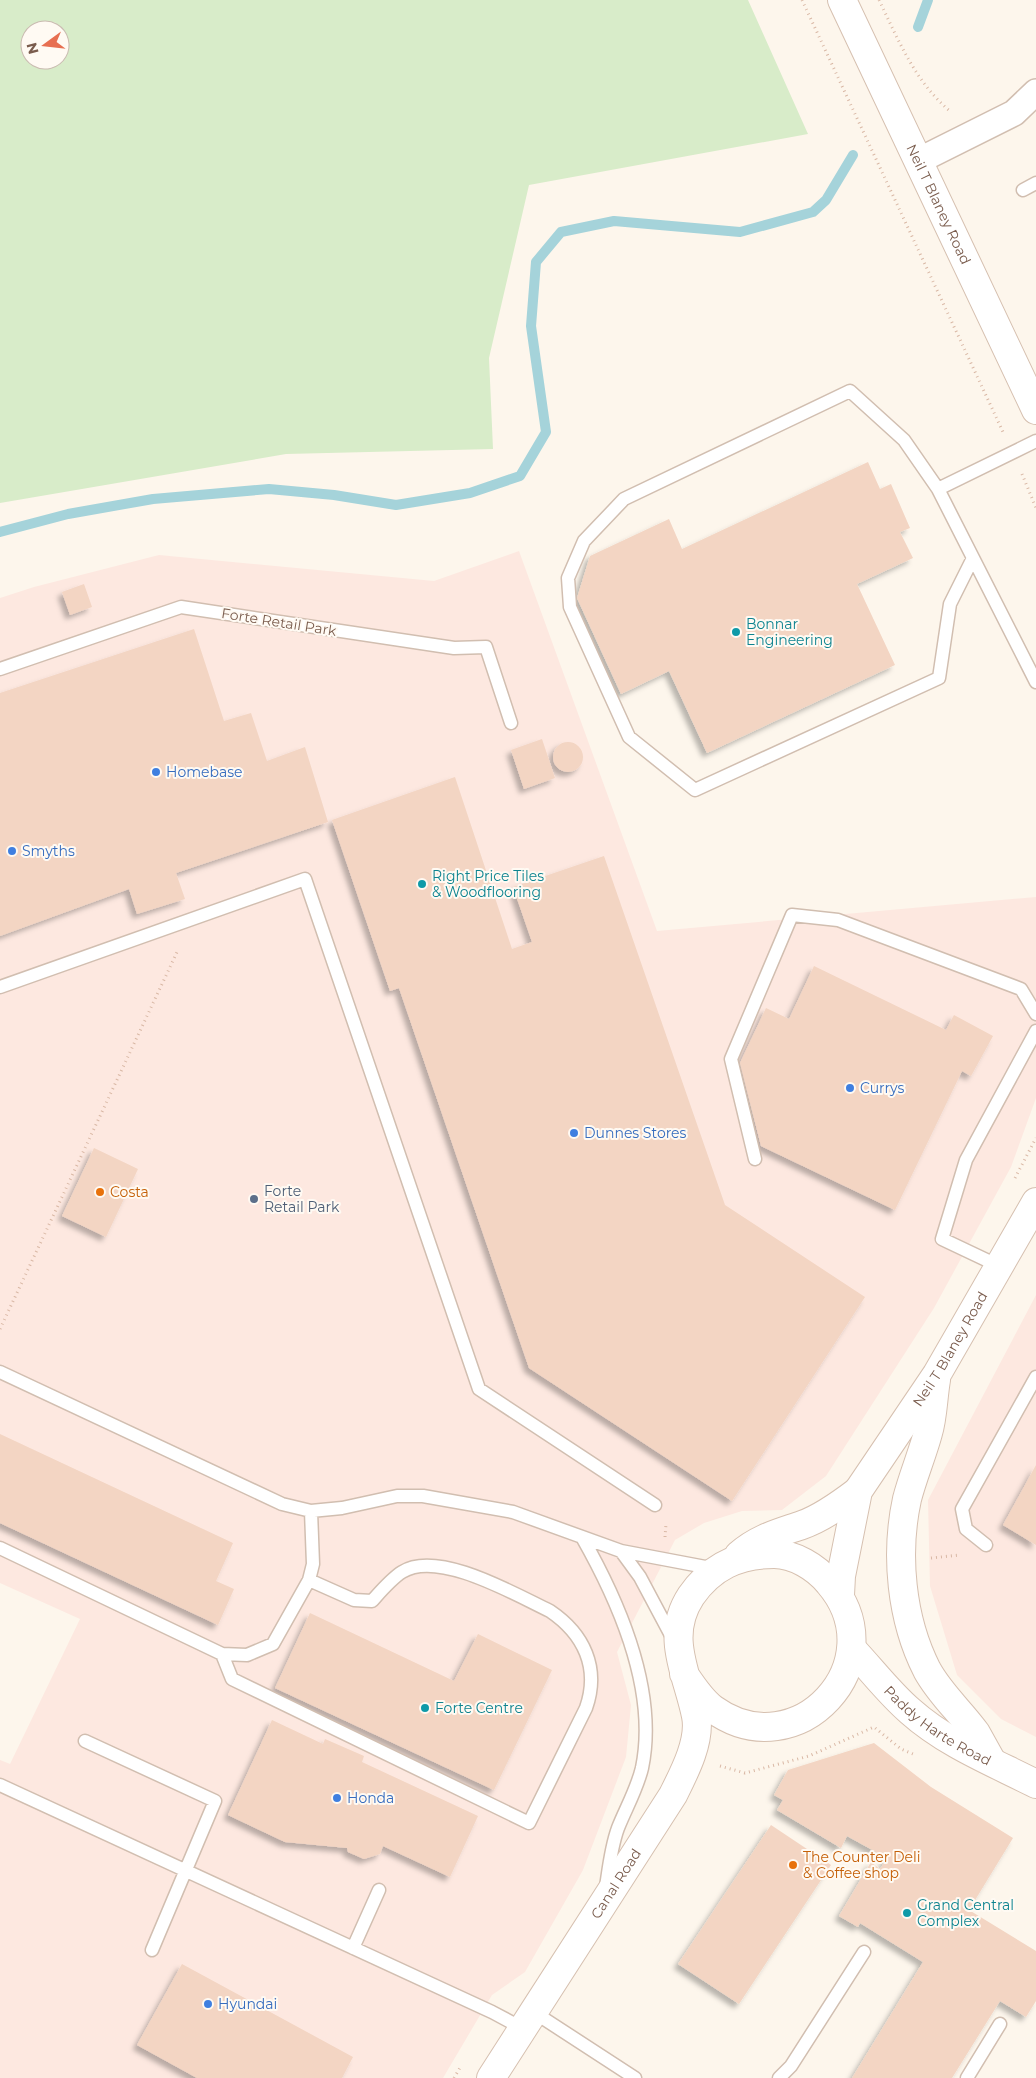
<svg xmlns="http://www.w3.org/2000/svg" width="1036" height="2078" font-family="Montserrat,sans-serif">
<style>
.commercial{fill:#fde8e0}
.green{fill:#d8ecc9;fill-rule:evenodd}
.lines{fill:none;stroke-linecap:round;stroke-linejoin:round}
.stream{stroke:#a5d3da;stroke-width:10}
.building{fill:#f3d5c3;filter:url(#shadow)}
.service-casing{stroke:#d1beb0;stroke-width:15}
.minor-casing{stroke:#d1beb0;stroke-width:28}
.secondary-casing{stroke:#d6c0b0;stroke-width:30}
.path{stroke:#d9b8a5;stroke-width:3;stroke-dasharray:1 4;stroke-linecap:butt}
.service{stroke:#fff;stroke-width:12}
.minor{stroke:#fff;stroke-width:25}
.secondary{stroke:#fff;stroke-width:28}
.culture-dot{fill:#0f9aa8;stroke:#fffaf3;stroke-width:2}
.shop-dot{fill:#3f7fe0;stroke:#fffaf3;stroke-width:2}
.food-dot{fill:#e8710a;stroke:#fffaf3;stroke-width:2}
.service-dot{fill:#5c6f8a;stroke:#fffaf3;stroke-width:2}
.labels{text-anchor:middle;stroke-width:4;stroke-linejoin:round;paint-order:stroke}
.street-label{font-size:14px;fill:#7a5c4d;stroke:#fffaf3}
.culture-label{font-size:14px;fill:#0d838f;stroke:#fffaf3;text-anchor:start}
.shop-label{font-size:14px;fill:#366cbe;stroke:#fffaf3;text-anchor:start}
.service-label{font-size:14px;fill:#4e5e75;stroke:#fffaf3;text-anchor:start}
.food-label{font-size:14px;fill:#c56008;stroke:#fffaf3;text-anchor:start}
</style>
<defs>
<filter id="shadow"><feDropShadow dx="-4.5" dy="4.5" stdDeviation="2.5" flood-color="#0004"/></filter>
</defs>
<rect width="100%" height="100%" fill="#fdf6ec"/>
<path class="commercial" d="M519 551 657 931 1036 897V1098L1011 1167 934 1308 826 1476 782 1510 742 1511 704 1523 675 1540 617 1652 631 1705 626 1757 583 1870 525 1972 492 1995 443 2078H0V1760L10 1764 80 1619 0 1583V598L34 587 159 555 434 581Z
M1036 1295V1737L1001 1719 957 1675 930 1586 928 1500Z"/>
<path class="green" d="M0 0H748L808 134 529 185 489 358 493 449 286 454 0 503ZM30 30H60V60H30Z"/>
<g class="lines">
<path class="stream" d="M918 27 928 0
M0 532 68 514 153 499 269 489 334 495 396 505 470 493 520 476 546 432 531 326 536 262 561 232 614 221 740 232 813 212 826 200 853 155"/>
</g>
<path class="building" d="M868 462 880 489 891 484 910 528 900 532 913 558 857 584 895 665 707 753 669 671 621 694 577 598 590 556 669 519 682 549Z
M84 584 92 607 70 615 62 592Z
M194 629 224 721 251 713 267 761 305 747 328 822 176 873 185 899 137 914 129 889 0 936V693Z
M542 739 555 778 524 789 511 750Z
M553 757a15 15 0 1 1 30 0a15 15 0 1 1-30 0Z
M455 777 512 949 532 942 513 887 604 856 725 1205 865 1297 732 1501 529 1368 399 988 390 991 332 820Z
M814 966 946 1030 954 1015 993 1036 971 1076 962 1071 895 1210 761 1146 740 1063 766 1008 789 1019Z
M94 1148 138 1169 106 1237 62 1216Z
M0 1434 233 1543 216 1581 234 1589 218 1625 0 1523Z
M1036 1465V1545L1003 1525Z
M310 1613 454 1681 478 1634 552 1670 494 1790 275 1688Z
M272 1720 323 1744 325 1739 364 1756 362 1762 478 1816 450 1877 383 1846 380 1854 364 1859 348 1852 347 1848 285 1842 228 1815Z
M874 1743 931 1787 1013 1838 969 1910 1036 1951V2001L1026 2017 1000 2001 952 2078H852L923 1962 860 1923 858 1927 839 1916 871 1862 880 1869 887 1858 847 1836 841 1848 777 1810 783 1800 774 1795 788 1770Z
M771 1825 831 1865 739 2004 678 1964Z
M182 1964 353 2057 342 2078H197L137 2045Z"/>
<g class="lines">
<defs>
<path id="service" d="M1023 190 1036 183
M938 489 1036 441
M973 558 950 604 939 678 695 790 629 737 570 607 568 578 584 541 624 499 850 391 904 440 938 489 1036 682
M0 669 181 607 454 648 486 647 511 723
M0 987 305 879 479 1389 655 1505
M755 1159 731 1059 792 915 838 920 1021 989 1036 1014
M999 1266 942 1239 966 1160 1036 1031
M0 1372 282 1504 311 1511 342 1508 397 1496H423L513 1512 621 1551 716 1569
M582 1537C619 1602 658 1691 642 1768 637 1789 626 1808 618 1828 611 1847 609 1867 606 1887
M986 1545 966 1529 962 1509 1036 1377
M0 1548 222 1654 247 1655 273 1644 309 1580 313 1564 311 1511
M621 1551 640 1577 673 1639
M222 1654 232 1679 529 1823 586 1708C600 1668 584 1634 550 1611 516 1595 438 1549 402 1572 391 1579 381 1591 372 1601L354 1600 309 1580
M85 1741 215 1801 152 1950
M0 1785 492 2012 522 2028
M353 1948 379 1890
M532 2011 635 2078
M779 2078 791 2066 864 1952
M967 2078 1000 2024"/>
<path id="minor" d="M918 161 1014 113 1036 92"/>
<g id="secondary">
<path id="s1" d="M842 0 1036 410"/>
<path d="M936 1380C933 1397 933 1417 928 1433 922 1455 913 1476 907 1499 895 1554 901 1619 927 1670 940 1694 960 1711 976 1733 981 1742 986 1751 991 1760"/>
<path d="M739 1555C758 1538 779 1533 802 1525 822 1518 841 1504 858 1491"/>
<path id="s2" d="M840 1595 841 1576 858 1491 937 1374 1036 1202"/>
<path id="s3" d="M852 1649C871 1669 889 1693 910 1711 947 1744 993 1762 1036 1784"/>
<path id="s4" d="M491 2078 673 1795C684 1773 701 1741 696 1716 688 1675 664 1637 691 1596 711 1567 738 1554 774 1554 794 1554 816 1567 829 1583 897 1662 797 1770 713 1709 701 1700 692 1686 684 1674"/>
</g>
</defs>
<use href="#service" class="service-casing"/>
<use href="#minor" class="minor-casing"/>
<use href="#secondary" class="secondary-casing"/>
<path class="path" d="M802 0 1003 432
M879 0C899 41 915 82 951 112
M1022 474 1036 508
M1015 1178 1036 1138
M0 1329 178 950
M665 1537 666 1524
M931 1558 960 1555
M720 1766 745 1773 809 1756 874 1727 901 1749 913 1754
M454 2078 461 2066"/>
<use href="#service" class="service"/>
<use href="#minor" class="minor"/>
<use href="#secondary" class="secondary"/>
</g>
<g class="culture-dot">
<circle cx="736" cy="632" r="5"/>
<circle cx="422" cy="884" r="5"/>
<circle cx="425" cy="1708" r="5"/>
<circle cx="907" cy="1913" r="5"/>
</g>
<g class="shop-dot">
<circle cx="156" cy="772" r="5"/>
<circle cx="12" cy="851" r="5"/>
<circle cx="850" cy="1088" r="5"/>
<circle cx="574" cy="1133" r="5"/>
<circle cx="337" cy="1798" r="5"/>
<circle cx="208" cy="2004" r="5"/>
</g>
<g class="food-dot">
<circle cx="100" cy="1192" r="5"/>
<circle cx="793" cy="1865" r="5"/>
</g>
<circle class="service-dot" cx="254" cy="1199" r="5"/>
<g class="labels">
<g class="street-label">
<text dy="5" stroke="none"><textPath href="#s1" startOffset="226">Neil T Blaney Road</textPath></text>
<text transform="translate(279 622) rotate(9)" y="5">Forte Retail Park</text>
<text dy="5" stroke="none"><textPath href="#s2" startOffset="275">Neil T Blaney Road</textPath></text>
<text dy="5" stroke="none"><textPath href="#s3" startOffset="116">Paddy Harte Road</textPath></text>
<text dy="5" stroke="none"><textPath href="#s4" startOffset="231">Canal Road</textPath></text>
</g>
<g class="culture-label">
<text x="746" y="629">Bonnar<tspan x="746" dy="16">Engineering</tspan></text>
<text x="432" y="881">Right Price Tiles<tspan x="432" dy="16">&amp; Woodflooring</tspan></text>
<text x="435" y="1713">Forte Centre</text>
<text x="917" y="1910">Grand Central<tspan x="917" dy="16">Complex</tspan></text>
</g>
<g class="shop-label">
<text x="166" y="777">Homebase</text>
<text x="22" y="856">Smyths</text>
<text x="860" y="1093">Currys</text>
<text x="584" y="1138">Dunnes Stores</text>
<text x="347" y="1803">Honda</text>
<text x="218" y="2009">Hyundai</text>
</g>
<g class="service-label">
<text x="264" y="1196">Forte<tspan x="264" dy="16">Retail Park</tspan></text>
</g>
<g class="food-label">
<text x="110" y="1197">Costa</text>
<text x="803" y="1862">The Counter Deli<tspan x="803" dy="16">&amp; Coffee shop</tspan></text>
</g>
</g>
<g transform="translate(45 45) rotate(255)"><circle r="24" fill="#fffaf3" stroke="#cabbb1"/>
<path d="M0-4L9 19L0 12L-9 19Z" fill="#e76f51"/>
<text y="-8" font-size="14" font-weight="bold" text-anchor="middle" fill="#7a5c4d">N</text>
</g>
</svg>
